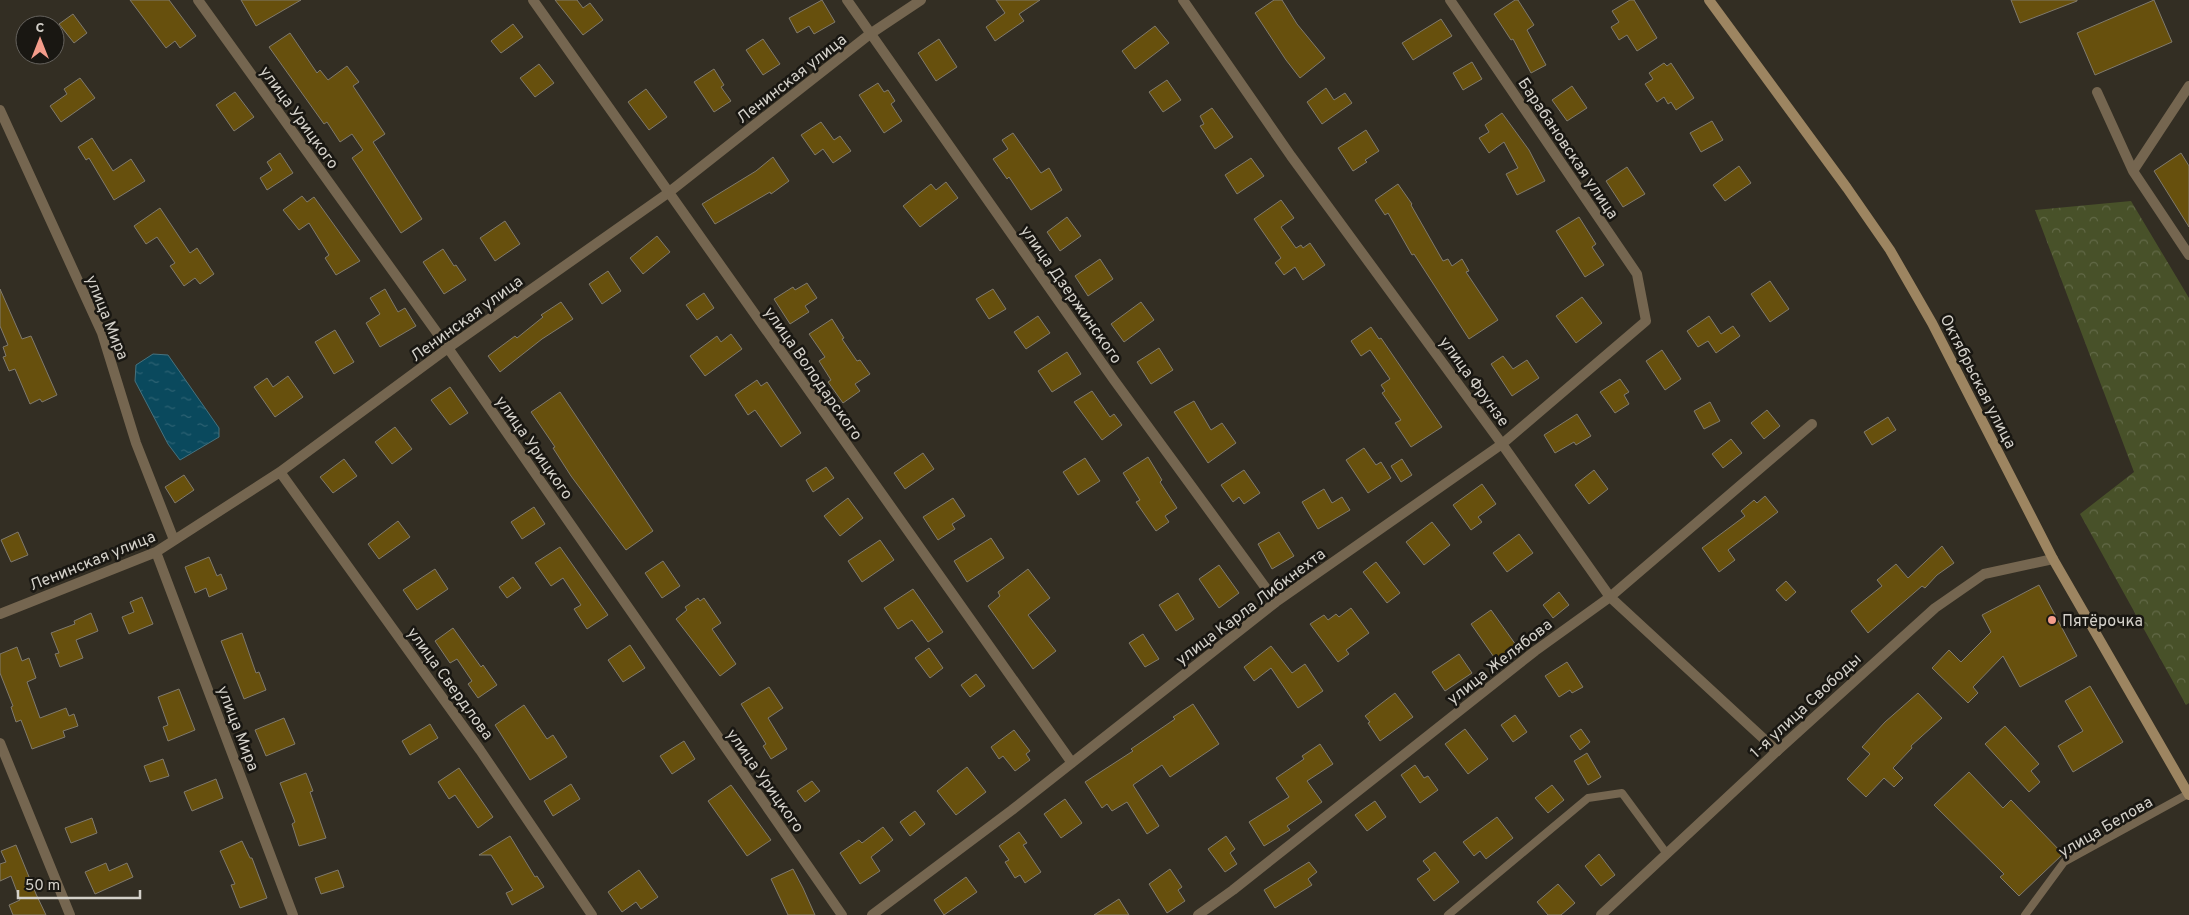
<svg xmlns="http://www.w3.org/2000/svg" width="2189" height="915" font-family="Overpass,sans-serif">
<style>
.forest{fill:url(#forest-crowns)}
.water{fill:url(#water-ripples);stroke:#47727e}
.building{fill:#67500d;stroke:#807a6d}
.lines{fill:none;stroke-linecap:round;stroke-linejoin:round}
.service{stroke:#756650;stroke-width:8}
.minor{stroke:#756650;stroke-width:10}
.tertiary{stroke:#756650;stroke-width:10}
.secondary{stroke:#9d8561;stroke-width:10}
.poi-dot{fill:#f49d8b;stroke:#191712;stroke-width:2}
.labels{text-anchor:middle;stroke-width:5;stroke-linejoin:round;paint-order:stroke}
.street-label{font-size:16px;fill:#d4d1ca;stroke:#191712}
.poi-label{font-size:16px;fill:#d4d1ca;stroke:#191712;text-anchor:start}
</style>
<defs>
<pattern id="forest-crowns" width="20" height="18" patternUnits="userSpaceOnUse" patternTransform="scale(1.25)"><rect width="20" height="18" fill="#485129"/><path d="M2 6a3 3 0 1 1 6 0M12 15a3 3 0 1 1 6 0" fill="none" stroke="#626947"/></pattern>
<pattern id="water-ripples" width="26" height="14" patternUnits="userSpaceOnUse" patternTransform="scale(1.25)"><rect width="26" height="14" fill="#0a495d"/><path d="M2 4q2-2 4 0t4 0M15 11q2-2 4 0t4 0" fill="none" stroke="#2d6273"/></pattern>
</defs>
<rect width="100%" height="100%" fill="#332e23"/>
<path class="forest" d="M2131 201 2189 298V703L2186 705 2080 514 2134 472 2035 210Z"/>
<path class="water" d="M153 354 168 355 219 428V437L180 460 168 444 135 381 136 365Z"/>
<path class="building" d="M130 0H169L196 36 180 48 175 41 166 48Z
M241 0H301L256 26Z
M555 0H577L583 8 590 3 603 20 583 35Z
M822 0 835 22 814 34 809 26 797 33 789 18Z
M996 0H1040L1019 14 1024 21 995 41 986 27 1005 13Z
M1274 0H1282L1297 24 1325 58 1300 78 1286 60 1255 13Z
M1515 0H1518L1534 25 1527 30 1546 65 1531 73 1513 39 1511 40 1494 14Z
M1630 0H1634L1657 38 1637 51 1627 35 1619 40 1611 27 1619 22 1612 11Z
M2011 0H2077V1L2020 23Z
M2154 0 2172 42 2095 75 2077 33Z
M73 14 87 33 74 43 59 24Z
M1441 19 1452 36 1413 60 1402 43Z
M513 24 523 37 501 53 491 41Z
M1155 26 1169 43 1135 69 1122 51Z
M290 33 317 73 320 70 328 80 347 66 359 82 353 86 385 134 373 142 422 219 401 233 352 158 363 150 352 134 340 142 327 122 324 124 269 47Z
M763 39 780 64 763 75 746 50Z
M939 39 957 67 936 81 918 53Z
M1472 62 1482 79 1463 90 1453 73Z
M1664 63 1667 66 1671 63 1694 98 1676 110 1671 102 1668 104 1664 97 1657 102 1645 84 1653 79 1649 73Z
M539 64 554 83 535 97 520 78Z
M714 69 724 85 721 87 731 101 714 112 694 82Z
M80 78 95 98 61 122 50 106 67 94 64 89Z
M1167 80 1181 100 1163 112 1149 92Z
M878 83 884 92 888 90 895 101 891 104 902 121 884 133 859 95Z
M1572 86 1587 108 1567 121 1552 100Z
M1326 88 1334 100 1345 93 1352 103 1322 124 1307 102Z
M646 89 667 117 649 130 628 102Z
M235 92 254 117 234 131 216 105Z
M1212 108 1233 137 1215 149 1200 126 1204 124 1200 116Z
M1502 113 1529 150 1545 181 1517 195 1506 174 1518 168 1504 142 1489 153 1479 138 1489 132 1485 125Z
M1712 121 1723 140 1701 152 1690 133Z
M821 122 834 140 840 136 851 151 833 163 823 149 815 155 801 135Z
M1366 130 1379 151 1365 160 1367 162 1353 171 1338 148Z
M1013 133 1041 173 1049 168 1062 190 1031 210 1009 177 1007 179 993 159 1008 149 1002 140Z
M92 138 113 171 131 159 145 181 114 200 89 158 86 160 78 147Z
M280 153 293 173 267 190 260 178 272 170 267 162Z
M2181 153 2189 166V227L2154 171Z
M773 157 789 181 771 194 770 192 715 224 702 204 756 171Z
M1251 158 1264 176 1237 194 1225 175Z
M1739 166 1751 183 1725 201 1713 185Z
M1627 167 1645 194 1623 207 1606 181Z
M946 182 958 198 920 227 903 206 931 184 936 190Z
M1398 184 1412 204 1411 205 1443 261 1448 259 1452 266 1462 259 1469 271 1466 272 1498 320 1469 339 1414 254 1412 255 1388 213 1385 215 1375 200Z
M302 196 307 202 314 197 360 261 336 275 325 258 329 255 309 223 299 230 283 210Z
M1281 200 1294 218 1281 227 1296 248 1301 245 1303 248 1310 243 1325 265 1303 280 1295 267 1284 275 1275 263 1281 258 1254 219Z
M160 208 190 253 197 248 214 274 200 284 195 278 184 286 170 266 175 263 157 237 146 244 134 226Z
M1067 217 1081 236 1060 251 1047 232Z
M1579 217 1596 244 1592 247 1604 265 1585 277 1556 231Z
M505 221 520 244 495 261 480 238Z
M657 236 670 252 643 274 630 258Z
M443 249 454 266 456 265 466 280 444 294 423 262Z
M1100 259 1113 279 1088 296 1075 276Z
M608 271 621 291 602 304 589 284Z
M1770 281 1789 309 1770 322 1751 294Z
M807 283 817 298 805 306 809 312 790 324 774 299 793 287 795 290Z
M0 289 22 339 31 336 57 395 42 402 40 399 30 404 15 369 9 371 3 357 6 356 3 347 8 345 0 326Z
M385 289 398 312 405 308 416 326 380 347 366 323 380 314 370 298Z
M993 289 1006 309 989 319 976 299Z
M704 293 714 308 697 320 686 305Z
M1582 297 1602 323 1576 343 1556 316Z
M561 302 573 319 542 339 500 372 488 356 515 336 517 338 543 317 541 315Z
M1141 302 1154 320 1124 342 1111 324Z
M1038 316 1050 333 1026 349 1014 332Z
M1709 316 1721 334 1733 326 1740 336 1716 353 1708 341 1698 347 1687 331Z
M832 319 844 338 842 339 857 361 860 360 870 374 855 384 860 391 843 403 828 382 831 380 819 361 825 357 809 334Z
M1371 327 1379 339 1381 338 1442 427 1411 447 1395 423 1401 420 1382 393 1385 391 1381 385 1390 379 1370 350 1361 356 1351 341Z
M335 330 354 362 334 374 315 342Z
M731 334 742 349 705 376 690 356 717 336 721 342Z
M1159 348 1173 370 1151 384 1137 362Z
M1662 350 1681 379 1665 390 1646 361Z
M1067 352 1081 374 1052 392 1038 371Z
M1503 356 1513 369 1527 360 1539 378 1512 396 1491 364Z
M288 376 303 397 275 417 254 387 267 378 273 387Z
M1620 379 1629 392 1624 395 1629 404 1615 413 1600 392Z
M757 380 761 386 767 382 801 433 781 447 755 410 748 415 735 395Z
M450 387 468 413 450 425 431 400Z
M1092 391 1110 417 1114 414 1122 425 1102 440 1074 402Z
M560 392 653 531 626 550 571 476 553 448 555 447 531 412Z
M1194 401 1211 430 1222 423 1236 443 1208 463 1174 412Z
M1710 402 1720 421 1704 429 1694 411Z
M1767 410 1780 426 1764 439 1751 423Z
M1577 414 1591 436 1576 445 1574 442 1555 453 1544 435Z
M1888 417 1896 430 1872 445 1864 432Z
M395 427 412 449 392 464 375 442Z
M1731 439 1742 453 1723 468 1712 454Z
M1364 448 1376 465 1381 462 1391 478 1368 493 1346 460Z
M923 453 934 469 905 489 894 473Z
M1148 457 1162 480 1160 482 1177 508 1165 516 1169 522 1156 531 1136 502 1140 500 1123 473Z
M1085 458 1100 481 1078 495 1063 472Z
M344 459 357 476 333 493 320 477Z
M1402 459 1412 475 1401 482 1391 466Z
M826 467 834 478 813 492 806 480Z
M1244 470 1260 493 1244 504 1239 497 1233 502 1221 485Z
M1594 470 1608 489 1589 504 1575 485Z
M184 475 194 490 175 503 165 487Z
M1482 484 1496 504 1478 517 1482 522 1471 530 1453 505Z
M1324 489 1332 503 1342 497 1350 510 1318 529 1302 502Z
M1765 496 1778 512 1728 550 1735 560 1719 572 1702 548 1745 516 1741 511 1754 500 1757 503Z
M848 498 863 518 840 536 824 516Z
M953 498 965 516 952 524 955 529 938 540 923 517Z
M534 507 545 524 522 539 511 522Z
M398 521 410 537 379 559 368 544Z
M1432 522 1450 545 1424 565 1406 542Z
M18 532 28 555 11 562 1 540Z
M1279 532 1294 556 1272 569 1258 544Z
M1519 534 1533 553 1507 572 1493 553Z
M991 538 1004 558 967 582 954 561Z
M880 540 894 560 862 582 848 561Z
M1942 546 1954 563 1937 575 1925 588 1922 586 1868 633 1851 611 1882 586 1877 580 1896 564 1908 578Z
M560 547 608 615 587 629 574 609 581 605 563 578 551 586 535 563Z
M209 557 217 576 221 574 227 589 209 597 206 588 195 593 185 567Z
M663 561 680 586 662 598 645 573Z
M1376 562 1400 593 1387 603 1363 572Z
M1219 565 1239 593 1219 608 1199 579Z
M435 569 448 589 417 610 403 590Z
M1028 569 1050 598 1028 615 1056 651 1033 669 988 606 1000 596 998 592Z
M513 577 521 588 507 598 499 587Z
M1786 581 1796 592 1786 601 1776 590Z
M2039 585 2077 656 2020 687 2003 656 1973 687 1978 693 1968 703 1932 668 1949 650 1961 662 1991 632 1982 615Z
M913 589 943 632 928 642 912 620 898 629 884 608Z
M1559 592 1569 605 1553 618 1543 605Z
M1178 593 1194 619 1176 631 1159 605Z
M142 597 153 624 129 634 122 617 134 612 130 602Z
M698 598 700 601 704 598 721 623 712 629 736 664 720 676 676 619 687 610 685 607Z
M1351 608 1369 633 1346 650 1349 654 1338 662 1310 624 1324 615 1328 620 1336 614 1339 617Z
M1491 610 1516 645 1496 660 1471 624Z
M91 613 98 631 76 640 83 658 60 667 55 654 59 653 51 633 75 624 74 621Z
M453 628 481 667 483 665 497 685 478 698 468 684 472 681 457 659 450 663 435 641Z
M242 633 256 673 259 672 266 690 244 699 221 641Z
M1143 634 1159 659 1145 667 1129 643Z
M630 645 645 668 623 682 608 660Z
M1271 646 1292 673 1305 664 1323 691 1298 708 1271 668 1254 681 1244 667Z
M17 647 22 661 29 658 36 678 27 682 40 718 66 708 69 716 74 714 78 726 63 731 65 737 32 749 21 720 16 722 11 707 13 706 0 673V654Z
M929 648 943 668 930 678 915 658Z
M1459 654 1472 673 1445 691 1432 672Z
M1567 662 1583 687 1572 693 1570 690 1559 697 1545 676Z
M976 674 985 686 970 697 961 685Z
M2090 686 2123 742 2073 772 2058 746 2083 731 2065 701Z
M769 687 783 708 768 718 787 749 771 759 763 746 766 744 741 704Z
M179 689 195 730 168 741 163 727 168 725 158 697Z
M1395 693 1413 717 1380 741 1368 723 1370 722 1365 716Z
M1918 693 1942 718 1911 746 1912 748 1893 768 1903 778 1894 787 1884 778 1866 797 1847 779 1870 754 1862 747 1885 722Z
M1193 704 1219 744 1170 777 1162 765 1133 785 1159 826 1147 834 1127 802 1112 811 1107 804 1102 808 1085 782 1133 751 1131 749 1175 719 1173 717Z
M524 705 547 739 553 735 567 757 530 780 495 725Z
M1515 715 1527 732 1513 742 1501 725Z
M284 718 295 744 266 756 255 730Z
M430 724 438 738 410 755 402 741Z
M2005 726 2039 764 2031 771 2040 782 2029 792 1985 744Z
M1465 729 1488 759 1468 774 1445 744Z
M1581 729 1590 742 1580 750 1570 736Z
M1014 730 1030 751 1026 754 1030 760 1015 771 1003 756 999 759 991 747Z
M684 741 695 759 672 774 660 756Z
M1320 744 1333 764 1307 781 1322 802 1287 826 1290 830 1264 846 1249 822 1289 797 1276 778 1304 759 1302 756Z
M1587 753 1601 777 1588 785 1574 761Z
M163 759 169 776 150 782 144 766Z
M1415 765 1424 778 1428 776 1438 790 1420 803 1401 775Z
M967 767 986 792 956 815 937 791Z
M459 768 493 817 478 828 455 795 449 799 438 782Z
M1969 772 2003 808 2011 800 2063 854 2019 896 2000 877 2004 874 1934 805Z
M306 773 313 791 310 792 326 838 299 846 292 824 295 822 280 783Z
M216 779 223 798 192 811 184 792Z
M812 781 820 791 805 802 797 791Z
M571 784 580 799 553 816 544 801Z
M731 785 771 840 747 856 708 801Z
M1552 785 1564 800 1548 813 1535 798Z
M1065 799 1082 823 1061 838 1044 814Z
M1375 801 1386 817 1367 831 1355 815Z
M915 811 925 824 910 836 900 822Z
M1497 817 1513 838 1486 859 1480 851 1474 856 1463 842Z
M92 818 97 833 71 843 65 828Z
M883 827 893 840 871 857 880 871 860 884 840 853 859 840 862 843Z
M1019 832 1027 843 1023 845 1041 872 1025 883 1020 875 1015 878 1005 862 1009 860 999 846Z
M510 836 535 877 537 876 544 887 512 905 506 893 513 890 491 855H479Z
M1226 836 1235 849 1230 853 1237 864 1225 872 1208 849Z
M242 841 250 858H252L267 898 240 908 231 885 235 884 220 851Z
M16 845 36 894 46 915H13L9 905 20 900 11 876 0 881V864L6 862 1 851Z
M1435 852 1459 882 1434 901 1417 879 1430 870 1423 861Z
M1599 854 1615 875 1601 886 1585 866Z
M1309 862 1317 872 1308 879 1312 885 1275 908 1264 890Z
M106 863 109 871 127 863 133 877 95 894 85 872Z
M793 869 803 888 815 915H788L779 896 771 879Z
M1170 869 1182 887 1178 890 1185 901 1167 913 1149 884Z
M338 870 344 887 321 894 315 878Z
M639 870 658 897 641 909 636 902 622 912 608 892Z
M966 877 977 892 944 915 934 900Z
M1558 884 1575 903 1561 915H1548L1537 902Z
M1119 899 1129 915H1094Z"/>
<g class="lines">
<path class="service" d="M1448 915 1588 798 1622 793 1667 854
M2025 915 2064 862 2188 794"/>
<path class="minor" d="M198 0 448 348 842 915
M533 0 1072 763
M847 0 1114 380 1276 602
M1183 0 1291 156 1502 444 1610 597 1777 751
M2097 92 2133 171 2189 255
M0 110 102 333 136 443 174 540
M2133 171 2189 86
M280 472 480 750 592 915
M156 552 293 915
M0 614 156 552 280 472 448 348 668 193 870 34 921 0
M0 743 70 915
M872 915 1012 810 1276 602 1502 444 1646 321 1637 274 1450 0
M1198 915 1233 890 1535 651 1610 597 1812 424"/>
<path class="tertiary" d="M1601 915 1777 751 1935 608 1984 574 2053 559"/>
<path class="secondary" d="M1709 0 1847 188 1890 250 1932 323 2053 559 2189 795"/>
</g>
<circle class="poi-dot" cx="2052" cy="620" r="5"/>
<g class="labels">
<g class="street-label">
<text transform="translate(791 78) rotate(-38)" y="6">Ленинская улица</text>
<text transform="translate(300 117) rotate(54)" y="6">улица Урицкого</text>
<text transform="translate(1569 148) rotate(56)" y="6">Барабановская улица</text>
<text transform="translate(1072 294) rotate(55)" y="6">улица Дзержинского</text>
<text transform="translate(108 317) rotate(68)" y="6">улица Мира</text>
<text transform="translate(466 318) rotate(-36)" y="6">Ленинская улица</text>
<text transform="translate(814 373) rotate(55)" y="6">улица Володарского</text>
<text transform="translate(1475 381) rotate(54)" y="6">улица Фрунзе</text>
<text transform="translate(1979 381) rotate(63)" y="6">Октябрьская улица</text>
<text transform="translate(535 447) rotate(55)" y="6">улица Урицкого</text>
<text transform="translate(92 560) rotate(-22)" y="6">Ленинская улица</text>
<text transform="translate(1250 606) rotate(-37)" y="6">улица Карла Либкнехта</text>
<text transform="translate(1499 661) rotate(-38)" y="6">улица Желябова</text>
<text transform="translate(451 683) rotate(54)" y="6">улица Свердлова</text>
<text transform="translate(1805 705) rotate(-43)" y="6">1-я улица Свободы</text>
<text transform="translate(239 728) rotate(69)" y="6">улица Мира</text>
<text transform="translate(766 780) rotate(55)" y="6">улица Урицкого</text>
<text transform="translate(2105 826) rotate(-30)" y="6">улица Белова</text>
</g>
<g class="poi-label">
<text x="2062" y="626">Пятёрочка</text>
</g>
</g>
<g transform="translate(40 40)"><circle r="24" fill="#191712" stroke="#64615c"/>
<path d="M0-4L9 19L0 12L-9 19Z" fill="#f49d8b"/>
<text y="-8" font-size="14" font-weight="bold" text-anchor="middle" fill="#d4d1ca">С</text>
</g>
<path d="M18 890v8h122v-8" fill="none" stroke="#d4d1ca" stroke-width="2.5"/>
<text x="25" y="890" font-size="15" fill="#d4d1ca" stroke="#191712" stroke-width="4" paint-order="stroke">50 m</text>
</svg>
